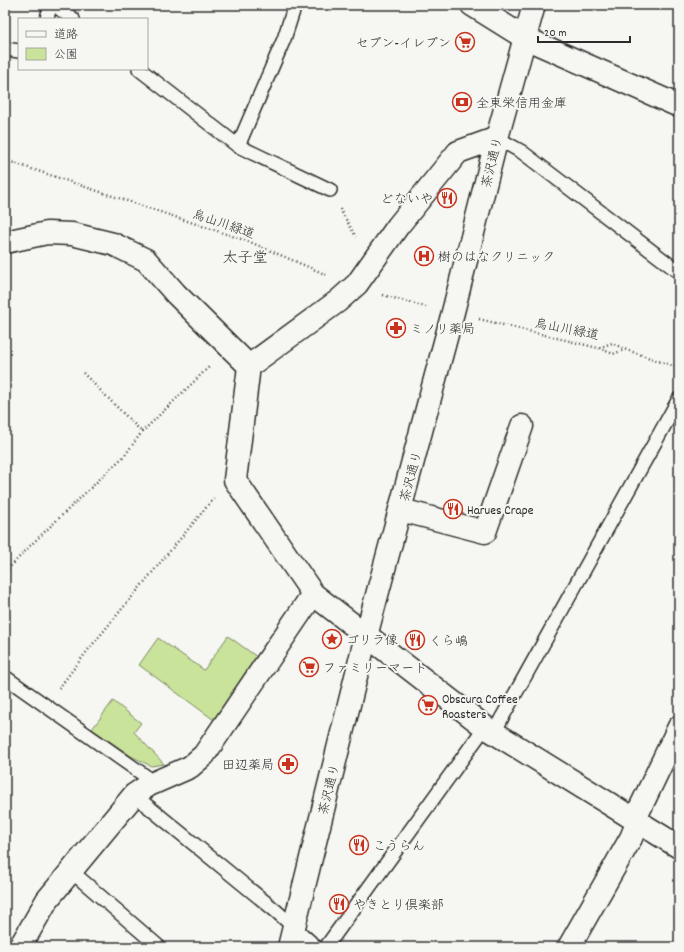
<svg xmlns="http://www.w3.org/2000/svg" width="684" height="952" font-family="Dekko,'Klee One',sans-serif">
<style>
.green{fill:#c9e39a;stroke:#7a8762}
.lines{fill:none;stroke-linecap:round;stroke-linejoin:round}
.lane-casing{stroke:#2b2b2b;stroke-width:16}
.street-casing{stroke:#2b2b2b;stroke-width:25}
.secondary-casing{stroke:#2b2b2b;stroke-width:25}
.path{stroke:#2b2b2b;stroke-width:2.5;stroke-dasharray:1 3;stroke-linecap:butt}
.lane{stroke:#f6f6f2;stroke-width:13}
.street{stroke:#f6f6f2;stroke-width:22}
.secondary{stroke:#f6f6f2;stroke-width:22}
.labels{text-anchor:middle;stroke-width:4;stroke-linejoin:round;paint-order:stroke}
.poi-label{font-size:13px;fill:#2b2b2b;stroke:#f6f6f2;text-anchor:start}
.street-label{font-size:13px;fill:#2b2b2b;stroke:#f6f6f2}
.quarter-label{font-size:15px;fill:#2b2b2b;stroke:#f6f6f2}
</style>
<rect width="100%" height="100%" fill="#f6f6f2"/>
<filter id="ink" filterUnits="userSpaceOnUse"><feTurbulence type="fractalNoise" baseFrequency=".025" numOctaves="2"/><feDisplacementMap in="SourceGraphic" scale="8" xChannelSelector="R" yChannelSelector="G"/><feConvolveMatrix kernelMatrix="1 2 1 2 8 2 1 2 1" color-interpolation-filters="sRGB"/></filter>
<g filter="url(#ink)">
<path class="green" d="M228 636 257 657 214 720 139 665 158 638 204 670Z
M113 701 141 723 134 732 164 764 151 766 131 756 92 729Z"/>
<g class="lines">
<defs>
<path id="lane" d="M55 5 73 19
M47 19 50 5
M5 49 19 51
M139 69 238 146 330 190
M497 138 522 152 679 272
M238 146 284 39 295 5
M5 677 144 775 149 785
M494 732 679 399
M134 795 276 911 316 947
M71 871 159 947
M326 947 485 727"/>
<path id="street" d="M472 5 525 38 679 106
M497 138 458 152 398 226 357 284 338 301 249 366 235 480 313 594 485 727 679 847
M5 242 47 233 72 234 113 244 146 260 176 294 249 366
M401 510 485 532 522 426
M635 819 679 727
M20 947 47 900 134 795 149 785 190 767 204 755 313 594
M569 947 631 838 638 821"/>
<path id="secondary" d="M289 947 366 636 453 312 497 138 534 5"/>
</defs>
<use href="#lane" class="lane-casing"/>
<use href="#street" class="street-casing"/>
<use href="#secondary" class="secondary-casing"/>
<path class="path" d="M5 160 250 242 327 275
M340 209 356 237
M383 295 426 307
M479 319 598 348 612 343 624 349 679 368
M599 348 613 354 624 350
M83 373 142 432
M5 572 33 543 125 455 142 432 210 366
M59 688 88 650 214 498"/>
<use href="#lane" class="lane"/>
<use href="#street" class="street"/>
<use href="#secondary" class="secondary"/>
</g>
</g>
<defs>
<symbol id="supermarket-ring" viewBox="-11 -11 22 22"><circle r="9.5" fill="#f6f6f2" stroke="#c8321e" stroke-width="1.5"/><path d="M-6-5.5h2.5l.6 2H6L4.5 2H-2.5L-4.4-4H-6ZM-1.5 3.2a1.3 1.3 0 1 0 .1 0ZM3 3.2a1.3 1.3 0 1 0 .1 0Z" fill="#c8321e"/></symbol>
<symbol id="bank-ring" viewBox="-11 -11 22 22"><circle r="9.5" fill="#f6f6f2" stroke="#c8321e" stroke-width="1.5"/><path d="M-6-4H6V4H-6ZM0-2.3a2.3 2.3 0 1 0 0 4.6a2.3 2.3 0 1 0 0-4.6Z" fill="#c8321e"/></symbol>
<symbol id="restaurant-ring" viewBox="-11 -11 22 22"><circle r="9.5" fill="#f6f6f2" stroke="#c8321e" stroke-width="1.5"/><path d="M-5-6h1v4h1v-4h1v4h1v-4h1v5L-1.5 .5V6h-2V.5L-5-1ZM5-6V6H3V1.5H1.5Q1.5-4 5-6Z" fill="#c8321e"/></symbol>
<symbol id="hospital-ring" viewBox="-11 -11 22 22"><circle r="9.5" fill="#f6f6f2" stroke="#c8321e" stroke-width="1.5"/><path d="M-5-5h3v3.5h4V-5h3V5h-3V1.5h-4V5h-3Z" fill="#c8321e"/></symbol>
<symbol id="pharmacy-ring" viewBox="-11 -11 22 22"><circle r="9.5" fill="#f6f6f2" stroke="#c8321e" stroke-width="1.5"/><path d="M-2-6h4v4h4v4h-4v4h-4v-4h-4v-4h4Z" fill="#c8321e"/></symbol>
<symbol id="sight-ring" viewBox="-11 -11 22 22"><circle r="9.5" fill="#f6f6f2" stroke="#c8321e" stroke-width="1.5"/><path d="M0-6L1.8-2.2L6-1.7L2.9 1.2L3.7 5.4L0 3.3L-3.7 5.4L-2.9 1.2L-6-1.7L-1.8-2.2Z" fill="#c8321e"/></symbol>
</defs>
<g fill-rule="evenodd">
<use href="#supermarket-ring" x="454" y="31" width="22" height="22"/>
<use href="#bank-ring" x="451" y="91" width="22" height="22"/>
<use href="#restaurant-ring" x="436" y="187" width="22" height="22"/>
<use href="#hospital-ring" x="413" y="245" width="22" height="22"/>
<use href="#pharmacy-ring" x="385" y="317" width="22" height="22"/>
<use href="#restaurant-ring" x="442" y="498" width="22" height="22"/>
<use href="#sight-ring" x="321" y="628" width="22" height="22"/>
<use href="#restaurant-ring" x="404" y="629" width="22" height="22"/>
<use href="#supermarket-ring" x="298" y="656" width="22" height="22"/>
<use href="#supermarket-ring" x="417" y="694" width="22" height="22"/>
<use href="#pharmacy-ring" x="277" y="753" width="22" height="22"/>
<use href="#restaurant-ring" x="348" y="834" width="22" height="22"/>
<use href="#restaurant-ring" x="328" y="893" width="22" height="22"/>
</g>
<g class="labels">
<g class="poi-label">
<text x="451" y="47" text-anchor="end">セブン-イレブン</text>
<text x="476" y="107">全東栄信用金庫</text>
<text x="433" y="203" text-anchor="end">どないや</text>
<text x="438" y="261">樹のはなクリニック</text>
<text x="410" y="333">ミノリ薬局</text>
<text x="467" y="514">Harues Crape</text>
<text x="346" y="644">ゴリラ像</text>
<text x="429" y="645">くら嶋</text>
<text x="323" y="672">ファミリーマート</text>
<text x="442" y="703">Obscura Coffee<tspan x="442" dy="15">Roasters</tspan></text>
<text x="274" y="769" text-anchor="end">田辺薬局</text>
<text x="373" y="850">こうらん</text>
<text x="353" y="909">やきとり倶楽部</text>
</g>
<g class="street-label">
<text transform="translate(491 162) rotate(-76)" y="5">茶沢通り</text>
<text transform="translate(224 223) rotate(19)" y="5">烏山川緑道</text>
<text transform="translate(567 328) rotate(11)" y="5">烏山川緑道</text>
<text transform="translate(410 476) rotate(-75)" y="5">茶沢通り</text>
<text transform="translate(328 789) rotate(-76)" y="5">茶沢通り</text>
</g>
<g class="quarter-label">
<text x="245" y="262">太子堂</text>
</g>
</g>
<rect width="684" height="952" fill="none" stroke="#f6f6f2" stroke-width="20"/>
<rect x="10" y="10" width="664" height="932" fill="none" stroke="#2b2b2b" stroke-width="1.5" filter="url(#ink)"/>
<rect x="18" y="18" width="130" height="52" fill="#f6f6f2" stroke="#a5a5a2"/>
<rect x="26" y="31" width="20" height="6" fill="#f6f6f2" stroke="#a5a5a2"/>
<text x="54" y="38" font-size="12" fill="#2b2b2b">道路</text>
<rect x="26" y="48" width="20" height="12" fill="#c9e39a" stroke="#a5a5a2"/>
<text x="54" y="58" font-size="12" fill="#2b2b2b">公園</text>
<path d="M538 36v6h92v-6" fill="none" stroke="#2b2b2b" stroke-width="2"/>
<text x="544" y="36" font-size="12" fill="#2b2b2b" stroke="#f6f6f2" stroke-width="3" paint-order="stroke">20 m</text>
</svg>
